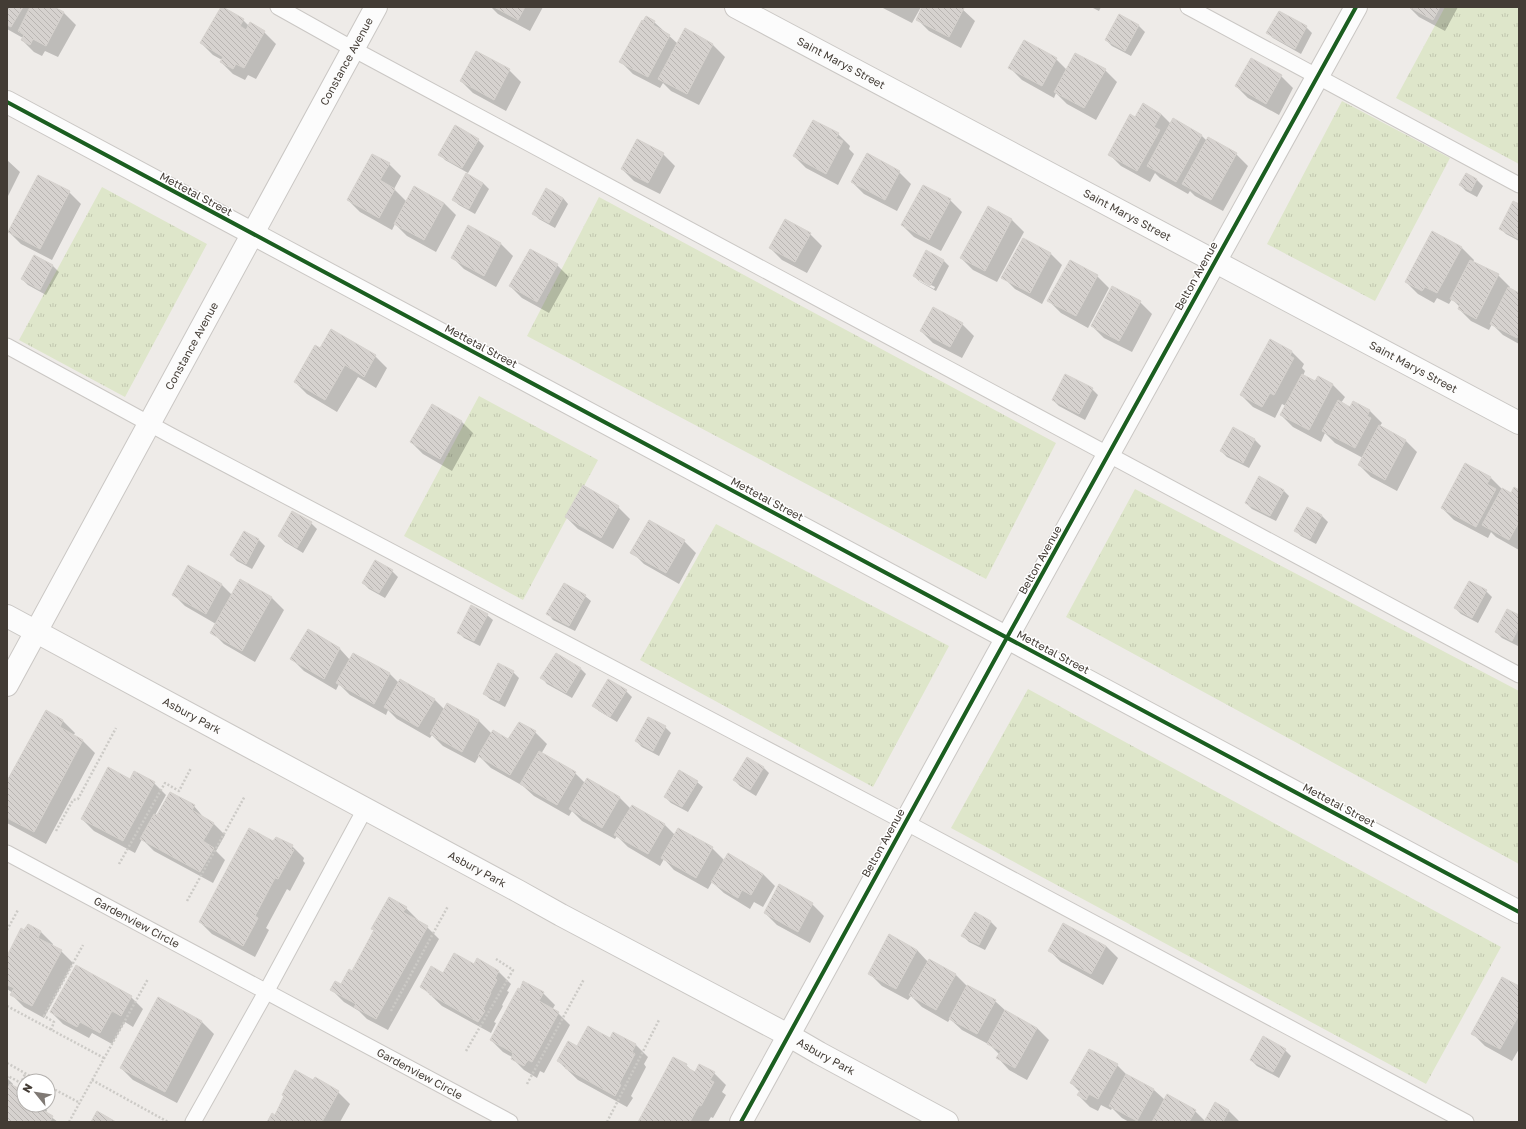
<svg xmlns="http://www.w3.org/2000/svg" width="1526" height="1129" font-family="'Golos Text',sans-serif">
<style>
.grass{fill:url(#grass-tufts)}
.shadow{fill:#0003;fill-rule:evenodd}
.building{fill:url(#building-back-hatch);stroke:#d6d2ce}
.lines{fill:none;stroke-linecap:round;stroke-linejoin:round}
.lane-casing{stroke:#cac7c4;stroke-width:17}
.street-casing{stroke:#cac7c4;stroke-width:24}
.path{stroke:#cccac6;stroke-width:2.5;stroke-dasharray:2 2;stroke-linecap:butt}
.lane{stroke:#fcfcfc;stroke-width:15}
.street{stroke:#fcfcfc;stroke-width:22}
.cycleway-casing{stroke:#fff;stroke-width:6}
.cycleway{stroke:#1b5e20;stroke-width:4}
.labels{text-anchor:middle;stroke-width:3;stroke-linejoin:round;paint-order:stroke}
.street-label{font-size:11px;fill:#433c35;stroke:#fff}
</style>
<defs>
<pattern id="grass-tufts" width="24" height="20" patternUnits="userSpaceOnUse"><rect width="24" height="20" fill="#dee6ca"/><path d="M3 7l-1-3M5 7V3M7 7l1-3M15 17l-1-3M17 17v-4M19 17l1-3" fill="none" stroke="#c0c6ae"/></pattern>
<pattern id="building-back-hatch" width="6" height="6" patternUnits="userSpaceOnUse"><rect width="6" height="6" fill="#d6d2cf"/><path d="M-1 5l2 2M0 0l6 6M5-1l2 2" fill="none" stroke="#b9b5b2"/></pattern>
</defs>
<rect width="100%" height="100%" fill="#eeebe8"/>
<path class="grass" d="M1445 7H1519V164L1396 98Z
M1342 101 1450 158 1375 301 1267 244Z
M102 187 207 244 125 397 19 340Z
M599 197 1056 443 986 579 527 336Z
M479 396 598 460 523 600 404 536Z
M1135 489 1519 691V864L1066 617Z
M716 524 949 646 873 787 640 660Z
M1028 689 1501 947 1426 1084 951 828Z"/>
<path class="shadow" d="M7 7H52L64 13 76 25 58 57 45 51 42 56 34 52 22 40 23 38 7 29Z
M491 7H543L530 31 498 14Z
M881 7H921L912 23Z
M923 7H960L975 21 961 48 929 31 917 19Z
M1091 7H1101L1099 11Z
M1409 7H1458L1445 31 1419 17Z
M1279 12 1306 27 1312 33 1301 54 1273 38 1268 33Z
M1120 16 1139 26 1145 32 1131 56 1112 46 1106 40Z
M243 20 249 26 264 32 276 44 256 79 248 75 245 80 233 74 221 62 222 60 213 55 201 43Z
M654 22 678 44 713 45 725 57 699 105 671 91 663 83 660 88 633 74 621 62Z
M1056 59 1067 70H1105L1117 82 1096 120 1067 104 1056 93 1054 98 1022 80 1010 68Z
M509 70 521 82 506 111 473 93 461 81Z
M1281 76 1293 88 1279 115 1248 98 1236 86Z
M1161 114 1171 124 1201 135 1207 141 1236 154 1248 166 1223 211 1195 196 1190 191 1188 194 1160 178 1155 173 1150 182 1121 166 1109 154 1136 118Z
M838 134 850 146 849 149 854 154 838 185 806 168 794 156Z
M478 140 484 146 468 173 445 160 440 154Z
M663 154 675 166 660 194 634 181 622 169Z
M7 160 20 172 7 198Z
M389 164 401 176 394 189 407 202 444 203 456 215 436 252 407 236 395 224 392 230 360 212 348 200Z
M899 172 911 184 897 211 864 194 852 182Z
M1466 174 1477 180 1483 186 1477 197 1466 191 1460 185Z
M466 175 483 183 489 189 475 214 459 205 453 200Z
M69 192 81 204 52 260 21 244 9 232Z
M563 198 568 204 555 228 539 219 534 214Z
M950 200 962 212 941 251 914 237 902 225Z
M1519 205V241L1506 234 1500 228Z
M988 207 1012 220 1024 232 997 282 973 270 961 258Z
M468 227 501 244 513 256 496 287 464 269 452 257Z
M1433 233 1462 248 1474 260 1473 262 1498 275 1510 287 1509 289 1519 294V344L1503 335 1492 324 1489 330 1471 321 1459 309 1460 307 1452 299 1449 304 1437 298 1434 303 1418 294 1406 282Z
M810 234 822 246 807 273 782 260 770 248Z
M1050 253 1062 265 1042 304 1015 289 1003 277Z
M34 256 53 266 59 272 46 295 28 285 22 279Z
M943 260 949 266 936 291 920 282 914 276ZM919 279 935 287 934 289 919 281Z
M557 265 569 277 549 313 522 298 510 286Z
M1097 276 1109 288 1088 328 1061 313 1049 301Z
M1140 302 1152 314 1132 352 1104 338 1092 326Z
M962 324 974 336 962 358 933 343 921 331Z
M320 350 375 356 387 368 376 388 358 377 337 412 307 394 295 382Z
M1292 352 1304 364 1302 368 1305 371 1303 376 1316 383 1319 377 1333 385 1345 397 1341 403 1351 408 1370 411 1382 423 1379 427 1405 440 1417 452 1397 491 1371 477 1359 465 1363 458 1335 443 1325 433 1321 442 1293 427 1281 415 1286 406 1282 404 1275 418 1253 407 1241 395Z
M1092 389 1098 395 1085 420 1059 406 1053 400Z
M461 421 473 433 452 471 423 454 411 442Z
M1233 428 1255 440 1261 446 1249 468 1227 457 1221 451Z
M1491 478 1503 490 1512 494 1519 491V550L1496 537 1491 532 1488 538 1454 520 1442 508Z
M1284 491 1289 496 1276 521 1252 509 1246 503Z
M618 507 630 519 613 549 578 529 566 517Z
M1308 509 1322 516 1328 522 1316 544 1301 536 1296 531Z
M293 512 311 523 317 529 303 553 285 542 279 536Z
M244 532 259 540 265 546 252 569 237 561 231 555Z
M684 541 696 553 679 584 644 564 632 552Z
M188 566 222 585 232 595 241 580 272 598 284 610 255 662 224 644 212 632 216 624 185 606 173 594Z
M392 571 398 577 385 598 369 589 363 583Z
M1486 591 1492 597 1478 623 1461 614 1455 608Z
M585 596 591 601 575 631 553 620 548 614Z
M487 615 493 620 480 646 464 638 458 632Z
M1519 616V644L1518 646 1502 638 1496 632Z
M308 631 340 649 350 660 353 654 390 674 399 683 434 699 444 709 447 704 479 721 492 734 509 740 535 732 547 744 541 754 575 773 585 783 587 779 620 798 631 809 632 806 665 825 675 835 712 848 724 860 763 874 775 886 763 907 754 902 750 909 724 893 712 882 708 889 674 870 664 859 660 866 628 847 617 836 615 839 582 821 572 811 569 816 534 796 523 786 491 768 479 756 475 763 443 746 432 735 430 738 397 719 388 710 386 715 350 695 339 684 336 690 304 671 292 659Z
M580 668 586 674 572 698 547 684 542 678Z
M513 672 519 678 505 707 490 699 484 694Z
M609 680 626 691 632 697 617 722 599 711 593 706Z
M46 712 63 721 75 733 73 736 83 741 95 753 46 844 7 823V783Z
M649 718 665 727 671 733 659 756 642 747 636 741Z
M763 767 769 773 756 796 740 786 734 780Z
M130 780 154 783 166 795 155 815 158 817 194 806 205 819 213 823 225 835 216 851 225 860 213 883 154 851 142 839 135 853 94 831 82 819Z
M697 782 703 787 688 812 671 803 665 797Z
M273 842 292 846 304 858 303 861 305 863 290 891 287 889 266 928 269 930 255 957 212 934 200 922Z
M812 904 824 916 810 943 777 925 765 913Z
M406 908 418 920 417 921 427 927 439 939 388 1030 367 1019 359 1011 344 1002 332 990 341 985 352 972 375 931 372 929Z
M975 914 991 922 997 928 985 950 969 942 963 936Z
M28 925 41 932 53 944 52 946 61 951 73 963 44 1018 24 1007 12 995 13 993 7 989V958Z
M1106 946 1118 958 1103 985 1061 962 1049 950Z
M917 950 928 962 955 974 967 986 995 1001 1007 1012 1037 1028 1049 1040 1027 1080 1009 1070 998 1058 1000 1055 990 1045 962 1030 950 1019 948 1022 922 1007 911 996 908 1000 882 986 870 974Z
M477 960 499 972 511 984 507 991 509 992 502 1005 503 1006 494 1022 496 1023 491 1033 442 1006 422 987 443 974 474 965Z
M1519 987V1049L1512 1061 1485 1046 1473 1034Z
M543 993 555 1005 552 1010 558 1013 570 1025 544 1073 540 1071 537 1078 524 1070 512 1058V1057L503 1052 491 1040Z
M131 997 143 1009 133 1027 125 1022 112 1044 92 1033 89 1038 63 1024 51 1012Z
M202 1022 214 1034 177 1103 133 1080 121 1068Z
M614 1033 636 1045 648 1057 644 1064 646 1067 631 1096 633 1098 627 1107 578 1080 558 1061 611 1039Z
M1285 1050 1291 1056 1279 1078 1257 1066 1251 1060Z
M686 1065 694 1073H714L726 1085 722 1092 726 1095 713 1118 711 1117 708 1122H639Z
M1117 1065 1128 1076 1154 1090 1165 1100 1195 1111 1205 1121 1215 1103 1229 1111 1240 1122H1129L1122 1118 1112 1108 1111 1110 1101 1105 1098 1111 1090 1107 1078 1095 1080 1092 1071 1083Z
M7 1078 13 1084 12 1086 24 1092V1105H42L47 1110 46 1113 58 1122H7Z
M313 1082 338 1092 350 1104 340 1122H268Z"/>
<path class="building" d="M7 7H23L11 27 7 25Z
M30 7H54L64 12 46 46 33 39 30 45 21 40 24 35 18 31Z
M221 7H223L244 19 240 26 246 30 250 22 265 31 244 68 236 64 233 69 220 62 223 57 200 43Z
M494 7H525L518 20Z
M922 7H962L964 8 949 37 916 20Z
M1409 7H1440L1433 20Z
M1279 11 1307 26 1295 49 1266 33Z
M1119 14 1139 25 1125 51 1105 40Z
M646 16 655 21 653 25 670 35 648 77 619 62 642 20 643 21Z
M685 28 713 44 687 94 658 79Z
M1024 40 1057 58 1042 86 1008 68Z
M476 51 510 69 494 100 460 81Z
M1075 53 1106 69 1084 108 1054 92Z
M1251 58 1282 75 1266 104 1235 86Z
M1143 103 1161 114 1154 127 1160 130 1137 171 1108 155 1130 114 1135 117Z
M1173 118 1202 135 1176 182 1147 166Z
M813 120 839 133 836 138 843 141 826 174 793 156Z
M455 125 479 139 462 168 438 155Z
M1208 137 1237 153 1211 200 1182 184Z
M637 139 664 153 648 183 621 169Z
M867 153 900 171 885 200 851 182Z
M372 154 390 163 380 180 395 189 379 218 347 200Z
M466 173 483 183 469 209 452 200Z
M1466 173 1477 179 1471 191 1459 185Z
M38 175 70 191 40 249 8 232Z
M923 185 951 199 929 240 901 225Z
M414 186 444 203 424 240 394 224Z
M546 188 563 198 549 223 532 214Z
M1513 201 1519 204V239L1499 229Z
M988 206 1012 219 985 271 960 258Z
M785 219 811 233 795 262 769 248Z
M468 225 501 243 484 276 451 258Z
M1432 231 1462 247 1437 293 1425 287 1422 291 1405 282Z
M1023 238 1051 253 1030 293 1001 278Z
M530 249 558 264 537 302 509 286Z
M926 250 944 260 930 286 913 276Z
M34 255 53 265 40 290 21 279Z
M1070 260 1098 275 1076 316 1047 301Z
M1470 260 1499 274 1476 319 1458 309 1460 304 1450 299Z
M1112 286 1141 301 1119 341 1091 326Z
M1508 287 1519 293V334L1517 338 1490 324Z
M933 307 963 323 950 347 920 331Z
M331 329 376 355 364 377 345 365 325 400 294 382 315 345 320 348Z
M1270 339 1292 351 1290 356 1294 358 1274 395 1270 393 1262 407 1240 395Z
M1065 374 1093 388 1079 414 1052 400Z
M1302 374 1315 381 1318 376 1333 384 1309 430 1280 415Z
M1338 400 1350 407 1353 401 1370 410 1367 416 1371 418 1355 448 1322 431Z
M432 404 462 421 440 459 410 442Z
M1379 425 1406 440 1385 480 1358 465Z
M1233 427 1255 439 1243 463 1220 451Z
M1465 463 1491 477 1487 484 1496 489 1476 527 1441 508Z
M1259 476 1284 490 1270 516 1245 503Z
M583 485 619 506 601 538 565 517Z
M1514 487 1519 490V522L1509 540 1482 525 1502 488 1511 493Z
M1307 507 1322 515 1310 539 1294 531Z
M292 511 312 522 297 548 278 536Z
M649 520 685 540 666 573 630 553Z
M244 531 259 539 246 564 230 555Z
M375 560 393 570 379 593 362 583Z
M188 565 222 584 206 614 172 595Z
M240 579 272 597 242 651 210 633Z
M1469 581 1487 590 1472 618 1454 608Z
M564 583 586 595 569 626 546 614Z
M471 605 488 614 474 641 457 633Z
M1507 609 1519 615V627L1512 641 1495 632Z
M308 629 340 648 324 679 290 659Z
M353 653 390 673 374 704 336 683Z
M556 653 581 668 566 693 540 678Z
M498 663 514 671 499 701 483 694Z
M400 679 435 699 418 727 384 707Z
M608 679 627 690 610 717 592 706Z
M447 703 479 720 462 752 430 734Z
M46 710 63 720 60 727 83 740 34 832 7 818V781Z
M648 717 666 726 653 751 635 741Z
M519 722 536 731 510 775 478 756 493 730 508 739Z
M539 751 576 772 557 805 520 784Z
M747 757 764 767 750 790 733 780Z
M108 767 130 779 134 771 155 782 123 841 81 819Z
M679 770 698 781 682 807 664 797Z
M587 778 620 797 602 828 569 809Z
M170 792 195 805 192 810 214 823 203 841 214 848 200 872 140 839 154 814 157 815Z
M632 805 665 824 648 854 614 835Z
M249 828 273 841 276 837 293 845 291 849 294 850 278 879 275 878 255 916 258 918 243 946 199 922Z
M678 828 713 847 696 878 661 858Z
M728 853 763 874 751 895 742 890 738 898 711 882Z
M779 884 813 903 798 932 764 913Z
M389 897 407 907 403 912 428 926 376 1019 354 1007 356 1004 330 990 335 981 341 984 349 969 352 971 374 930 371 929Z
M975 912 991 921 979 945 961 936Z
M1063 923 1106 946 1091 974 1048 951Z
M28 924 41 931 38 938 62 950 32 1006 10 995 14 988 7 985V956L21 928 24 930Z
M889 934 917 950 896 989 868 974Z
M454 953 474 964 477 958 499 971 495 978 497 980 490 993H491L483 1009 485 1011 478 1022 429 994 430 993 420 987 431 966 443 973Z
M929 959 956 974 936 1010 909 995Z
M76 965 132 996 121 1016 112 1011 100 1033 80 1022 77 1027 50 1012Z
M1502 977 1519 986V1015L1500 1049 1471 1034Z
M523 981 544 992 539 1001 559 1012 532 1062 528 1060 524 1066 511 1059 513 1053 490 1040 518 988 520 989Z
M967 985 996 1000 977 1034 949 1019Z
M158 997 202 1021 165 1092 120 1068Z
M1005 1010 1037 1028 1015 1068 996 1058 1001 1051 987 1044Z
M588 1026 610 1038 613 1032 636 1044 632 1052 635 1054 619 1084 621 1085 615 1096 565 1068 566 1066 557 1061 568 1041 577 1046Z
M1263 1036 1286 1049 1273 1072 1250 1060Z
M1089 1049 1118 1064 1098 1099 1089 1094 1086 1100 1077 1095 1081 1089 1070 1083Z
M673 1057 687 1064 686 1067 695 1072 699 1064 715 1072 710 1080 714 1082 701 1106 699 1105 690 1122H638Z
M295 1070 313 1080 315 1077 339 1091 322 1122H267L272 1113 275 1115 284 1096 282 1095Z
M1126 1074 1154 1089 1137 1121 1109 1106Z
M10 1084 24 1091V1105H34L53 1116 50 1122H7V1089Z
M1167 1094 1196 1110 1189 1122H1152Z
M1215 1102 1229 1110 1223 1122H1204Z
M97 1111 116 1122H91Z"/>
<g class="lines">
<defs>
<g id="lane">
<path d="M278 7 353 49 1519 675"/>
<path d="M1188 7 1519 185"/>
<path d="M7 346 170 435 905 822 1466 1122"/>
<path id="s1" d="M7 853 510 1122"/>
<path d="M193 1122 266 992 365 809"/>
</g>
<g id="street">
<path id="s2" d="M736 7 1519 423"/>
<path d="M7 102 1519 912"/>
<path id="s3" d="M7 616 518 891 561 915 788 1035 819 1053 947 1122"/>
<path id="s4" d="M7 685 376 7"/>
<path d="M741 1122 994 661 1356 7"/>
</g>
</defs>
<use href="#lane" class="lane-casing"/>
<use href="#street" class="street-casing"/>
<path class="path" d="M56 831 73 800 78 799 116 728
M119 864 165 783 179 791 191 768
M187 901 245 796
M7 930 18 910
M7 1006 104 1058
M391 1011 448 906
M51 1030 54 1022 44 1016 83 945
M466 1051 513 970 496 959
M7 1063 39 1081
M7 1078 8 1076 21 1083 25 1074
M92 1080 168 1122
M527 1084 584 979
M48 1086 80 1103
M69 1122 148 979
M607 1122 659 1020"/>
<use href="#lane" class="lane"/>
<use href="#street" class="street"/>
<defs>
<path id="cycleway" d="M7 102 1519 912
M741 1122 994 661 1356 7"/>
</defs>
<use href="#cycleway" class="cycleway-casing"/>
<use href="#cycleway" class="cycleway"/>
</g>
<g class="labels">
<g class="street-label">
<text dy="4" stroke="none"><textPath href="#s4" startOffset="710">Constance Avenue</textPath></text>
<text dy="4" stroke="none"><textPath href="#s2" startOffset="119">Saint Marys Street</textPath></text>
<text transform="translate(196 194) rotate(28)" y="4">Mettetal Street</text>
<text dy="4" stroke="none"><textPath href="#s2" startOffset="443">Saint Marys Street</textPath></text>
<text transform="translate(1196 276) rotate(-61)" y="4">Belton Avenue</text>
<text dy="4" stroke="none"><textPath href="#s4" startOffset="386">Constance Avenue</textPath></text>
<text transform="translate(481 346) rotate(28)" y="4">Mettetal Street</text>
<text dy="4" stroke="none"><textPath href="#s2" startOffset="767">Saint Marys Street</textPath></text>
<text transform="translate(767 499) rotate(28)" y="4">Mettetal Street</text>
<text transform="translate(1040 560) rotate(-61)" y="4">Belton Avenue</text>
<text transform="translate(1053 652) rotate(28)" y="4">Mettetal Street</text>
<text dy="4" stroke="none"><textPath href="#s3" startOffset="210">Asbury Park</textPath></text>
<text transform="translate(1339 805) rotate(28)" y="4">Mettetal Street</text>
<text transform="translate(883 843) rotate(-61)" y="4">Belton Avenue</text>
<text dy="4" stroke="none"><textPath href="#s3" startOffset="534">Asbury Park</textPath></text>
<text dy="4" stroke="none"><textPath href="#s1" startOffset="147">Gardenview Circle</textPath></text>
<text dy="4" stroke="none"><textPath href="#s3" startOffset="930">Asbury Park</textPath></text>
<text dy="4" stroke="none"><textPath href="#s1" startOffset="468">Gardenview Circle</textPath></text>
</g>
</g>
<rect width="1526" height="1129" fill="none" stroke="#433c35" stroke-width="16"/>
<g transform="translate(36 1093) rotate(300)"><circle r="19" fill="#ffffff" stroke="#b4b1ae"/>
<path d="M0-3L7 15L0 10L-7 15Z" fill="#7f7974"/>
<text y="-6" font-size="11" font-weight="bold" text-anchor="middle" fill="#433c35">N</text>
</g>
</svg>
